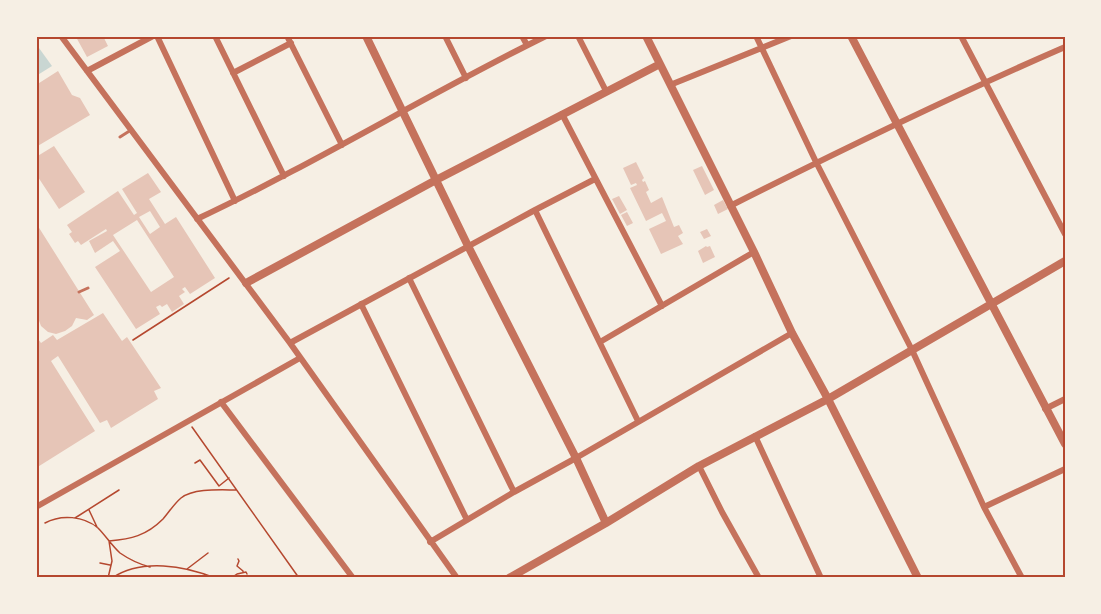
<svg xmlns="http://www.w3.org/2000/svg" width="1101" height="614" font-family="'Varela Round',sans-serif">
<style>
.water{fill:#c9d6d2}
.building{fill:#e6c5b7;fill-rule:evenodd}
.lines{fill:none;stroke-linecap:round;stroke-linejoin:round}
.path{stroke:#b5482f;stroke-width:1.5}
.service{stroke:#c5725c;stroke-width:3}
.minor{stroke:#c5725c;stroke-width:6}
.tertiary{stroke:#c5725c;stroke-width:8}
.neatline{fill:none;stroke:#b5482f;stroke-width:2}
</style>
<rect width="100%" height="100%" fill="#f6efe4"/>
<path class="water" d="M39 48 52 66 36 76V50Z"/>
<path class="building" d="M70 36H103L108 46 87 57 76 37 72 39Z
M58 71 72 95 80 98 90 115 36 147V85Z
M54 146 85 192 59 209 36 174V157Z
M636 162 644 178 642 180 643 182 645 181 649 190 646 192 651 203 662 197 674 227 679 225 683 233 678 236 683 244 661 254 649 229 666 221 662 213 646 221 630 188 637 185 636 183 631 185 623 168Z
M702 166 714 190 705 195 693 170Z
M148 173 161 192 149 199 165 224 176 217 215 278 190 294 185 287 182 289 185 292 179 296 184 304 172 312 167 304 162 307 160 305 156 307 160 314 136 329 95 267 120 251 113 241 95 253 89 241 107 231 106 229 81 245 78 241 75 243 69 234 72 232 67 225 118 191 134 215 137 213 122 189ZM150 211 160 227 150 234 139 217ZM137 220 174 277 151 292 113 235Z
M619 196 627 210 620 214 612 199Z
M723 200 728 209 718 214 714 205Z
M627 212 633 223 627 226 621 215Z
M36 223 94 315 87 320 76 318 72 326 65 331 56 334 48 332 41 326 38 318 39 313 36 312Z
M707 229 711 236 704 239 700 232Z
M706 246 707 247 710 246 715 257 703 263 698 251Z
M103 313 122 341 127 337 161 388 154 391 158 399 111 428 107 420 100 423 58 356 51 361 95 431 36 468V336L41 343 53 335 57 340Z"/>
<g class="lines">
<path class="path" d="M133 340 229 278
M192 427 299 578
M195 463 200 460 219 486 229 478
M89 510 97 527
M75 518 119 490
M45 523C61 514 84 516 98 528 106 536 112 546 120 553 130 560 139 564 150 567
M238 559 239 561 237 566 243 571V572
M100 563 110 565
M187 569 208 553
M108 578 112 561 109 541C131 539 146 536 163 519 169 512 174 504 181 498 194 488 221 490 236 490
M112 578C142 558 185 566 215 578
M231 578 237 574 246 572 247 574"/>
<path class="service" d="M120 137 131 130
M79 292 88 288"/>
<path class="minor" d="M61 36 290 343 457 578
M157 36 235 201
M215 36 284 176
M287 36 342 145
M445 36 466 78
M522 36 527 45
M578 36 606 91
M756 36 816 162 912 350 984 507 1022 578
M961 36 1065 234
M87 71 153 36
M233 73 291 43
M670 85 791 36
M562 114 662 306
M730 206C841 150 952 96 1065 47
M535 210 595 179
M197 219C316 163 428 94 546 36
M409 278 514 492
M361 304 467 520
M600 342 754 252
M290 343 535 210 638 421
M221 402 353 578
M1045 409 1065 399
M755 436 821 578
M699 466 722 512 759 578
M36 507 300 358
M984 507 1065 469
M430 542 514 492 576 458 792 333"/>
<path class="tertiary" d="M366 36 468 246 576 458 606 523
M646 36 754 252 792 333 828 399 918 578
M851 36 1065 444
M246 283 436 180 660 64
M509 578 606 523 699 466 828 399 1065 261"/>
</g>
<rect width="1101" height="614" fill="none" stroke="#f6efe4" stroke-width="75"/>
<rect x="38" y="38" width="1026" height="538" class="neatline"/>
</svg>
